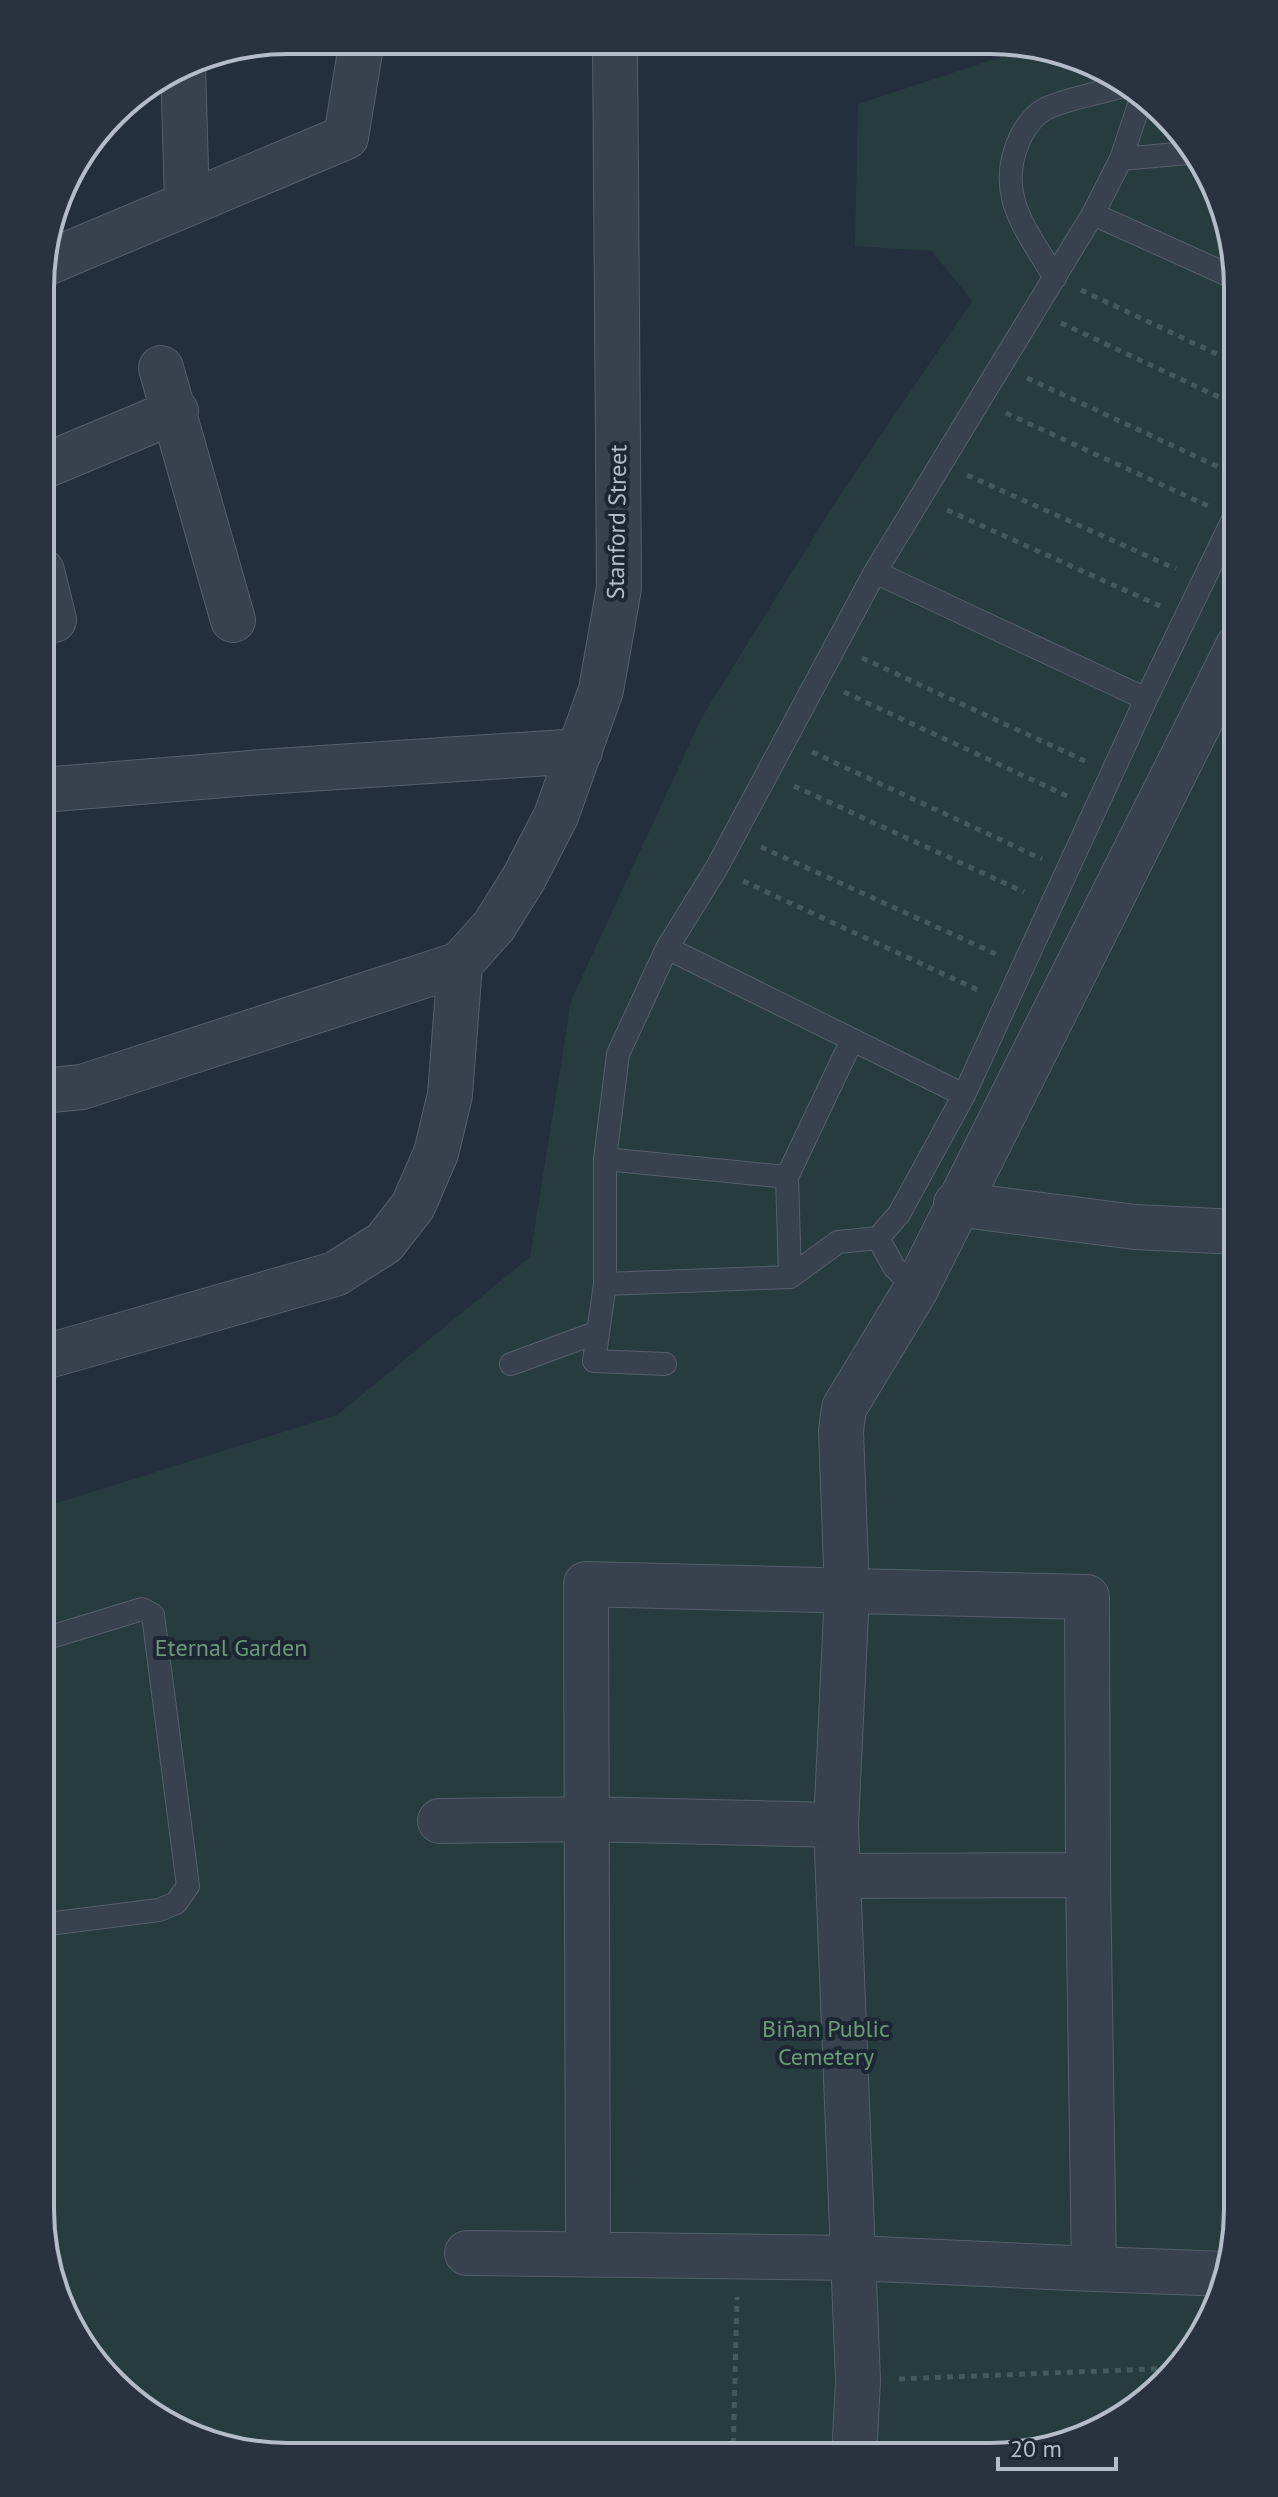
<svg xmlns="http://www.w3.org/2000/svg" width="1278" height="2497" font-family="'PT Sans',sans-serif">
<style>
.green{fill:#263c3f}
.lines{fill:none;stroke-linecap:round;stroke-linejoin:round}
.service-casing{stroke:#565f6c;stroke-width:24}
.minor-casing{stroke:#565f6c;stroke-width:46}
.path{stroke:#44595c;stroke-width:5;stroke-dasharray:6 6;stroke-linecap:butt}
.service{stroke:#38414e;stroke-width:22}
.minor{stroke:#38414e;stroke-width:44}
.labels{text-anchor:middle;stroke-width:8;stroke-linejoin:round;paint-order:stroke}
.street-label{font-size:24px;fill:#b4bcc9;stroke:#1d2633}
.park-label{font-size:24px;fill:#6b9a76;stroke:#1d2633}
.rim{fill:none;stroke:#b4bcc9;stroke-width:4}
</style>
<rect width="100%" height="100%" fill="#242f3e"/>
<path class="green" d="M1037 45 1153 101 1225 209 1238 288 1237 2226 1219 2303 1186 2360 1128 2415 1069 2444 990 2457 255 2455 179 2432 125 2396 53 2288 40 2209 41 1508 337 1415 530 1257 571 1001 702 717 836 501 972 301 932 251 855 246 858 104Z"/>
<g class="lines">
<defs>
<path id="service" d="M1121 159 1188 153
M1093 214 1237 279
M1055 278C1027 230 993 194 1021 136 1027 125 1034 115 1045 109 1068 98 1098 94 1123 86
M875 572 1146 699
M667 948 618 1054 605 1159V1284L790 1277 838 1242 878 1238 894 1267 916 1289
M964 1095 667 948 716 869 875 572 1093 214 1121 159 1142 96
M605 1159 787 1177
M878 1238 899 1214 964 1095 1146 699 1238 509
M790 1277 787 1177 852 1040
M605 1284 594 1361 665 1364
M511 1364 598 1332
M40 1925 159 1910 176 1903 188 1886 153 1615 142 1609 41 1640"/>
<path id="minor" d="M183 65 187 204
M42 265 346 137 362 40
M161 368 233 620
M42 467 176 411
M42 571 54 620
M42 790 262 772 580 751
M460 964 494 926 524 878 556 816 601 690 619 588 615 42
M41 1091 82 1087 460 964
M956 1204 1135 1227 1238 1232
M41 1358 335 1274 384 1243 413 1206 436 1153 450 1095 460 964
M440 1821 585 1819 836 1825
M838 1876 1088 1875
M467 2253 854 2258 1094 2269
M588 2253 586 1584 1087 1597 1088 1875 1094 2269 1226 2274
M854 2457 858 2381 836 1825 847 1592 841 1431 844 1408 916 1289 1238 646"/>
</defs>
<use href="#service" class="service-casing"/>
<use href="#minor" class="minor-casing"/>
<path class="path" d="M1081 290 1238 364
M1061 323 1238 406
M1027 378 1238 476
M1006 413 1208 506
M967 475 1176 569
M947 510 1160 606
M862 658 1085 761
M844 692 1067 796
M812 752 1042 859
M794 786 1024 892
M761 847 996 954
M743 881 980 991
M899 2379 1176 2368
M733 2456 737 2297"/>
<use href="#service" class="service"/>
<use href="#minor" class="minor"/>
</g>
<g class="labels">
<g class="street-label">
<text transform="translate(617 522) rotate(-89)" y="8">Stanford Street</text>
</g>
<g class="park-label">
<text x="231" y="1656">Eternal Garden</text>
<text x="826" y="2037">Biñan Public<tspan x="826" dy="28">Cemetery</tspan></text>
</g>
</g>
<path d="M0 0H1278V2497H0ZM288 54H990A234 234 0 0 1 1224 288V2209A234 234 0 0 1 990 2443H288A234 234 0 0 1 54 2209V288A234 234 0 0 1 288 54Z" fill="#29323f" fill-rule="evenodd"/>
<path class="rim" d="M288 54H990A234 234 0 0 1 1224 288V2209A234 234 0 0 1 990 2443H288A234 234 0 0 1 54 2209V288A234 234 0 0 1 288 54Z"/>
<path d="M998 2457v12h118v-12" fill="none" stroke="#b4bcc9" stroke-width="4"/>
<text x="1010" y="2457" font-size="24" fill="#b4bcc9" stroke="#1d2633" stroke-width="6" paint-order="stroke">20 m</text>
</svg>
